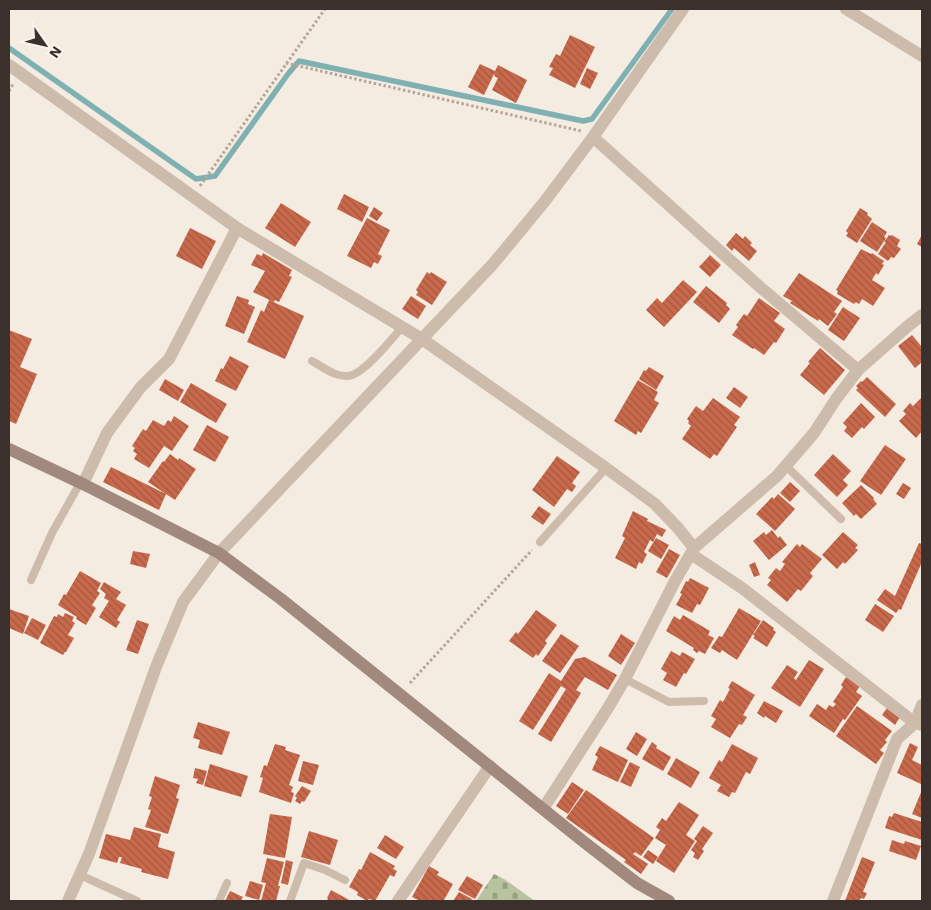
<svg xmlns="http://www.w3.org/2000/svg" width="931" height="910" font-family="'Work Sans',sans-serif">
<style>
.cemetery{fill:url(#cemetery-stones)}
.lines{fill:none;stroke-linecap:round;stroke-linejoin:round}
.stream{stroke:#7fb0b2;stroke-width:5.5}
.building{fill:url(#building-back-hatch)}
.path{stroke:#b9a596;stroke-width:3;stroke-dasharray:2.5 2.5;stroke-linecap:butt}
.lane{stroke:#cdbbac;stroke-width:8}
.street{stroke:#cdbbac;stroke-width:12}
.secondary{stroke:#a18a7d;stroke-width:12}
</style>
<defs>
<pattern id="cemetery-stones" width="16" height="16" patternUnits="userSpaceOnUse" patternTransform="scale(1.25)"><rect width="16" height="16" fill="#b8c4a0"/><path d="M2 7V4a2 2 0 0 1 4 0v3zM10 15v-3a2 2 0 0 1 4 0v3z" fill="#97a083"/></pattern>
<pattern id="building-back-hatch" width="6" height="6" patternUnits="userSpaceOnUse" patternTransform="scale(1.25)"><rect width="6" height="6" fill="#c8694b"/><path d="M-1 5l2 2M0 0l6 6M5-1l2 2" fill="none" stroke="#a4573f"/></pattern>
</defs>
<rect width="100%" height="100%" fill="#f4ebe1"/>
<path class="cemetery" d="M494 874 504 879 535 901H476Z"/>
<g class="lines">
<path class="stream" d="M9 48 196 179 215 176 288 74 299 61 583 121 592 119 672 9"/>
</g>
<path class="building" d="M570 35 595 47 575 88 549 75 553 68 549 67 556 54 560 56Z
M480 64 495 71 498 65 527 80 516 103 492 90 498 78 494 76 495 75 494 74 484 95 468 87Z
M587 68 598 73 590 89 580 84Z
M344 194 369 207 362 222 337 209Z
M281 203 311 222 295 247 265 228Z
M374 207 383 213 377 221 369 216Z
M860 208 868 213 867 215 872 219 857 243 846 236 848 233 846 231Z
M367 218 390 230 378 254 382 256 378 264 374 262 371 268 347 256Z
M872 222 887 232 884 237 886 238 877 252 860 241Z
M190 228 216 241 202 269 176 256Z
M736 233 743 239 745 236 752 243 750 245 757 251 749 261 734 248 732 251 726 245Z
M889 235 891 236 892 235 900 240 897 246 901 249 894 258 891 257 888 261 878 254 886 242H884Z
M922 235V247L917 244Z
M861 249 871 254 872 253 884 261 882 264 884 265 878 275 876 273 872 280 885 288 873 306 862 299 859 304 856 302 854 304 837 294 838 291 836 290Z
M263 253 292 270 289 276 292 277 279 302 275 300 274 302 253 292 265 271 251 265 257 254 262 256Z
M710 255 721 265 710 277 699 267Z
M427 272 430 274 431 272 447 282 432 305 416 295 418 292 416 290Z
M799 273 842 301 834 312 837 314 828 326 819 319 818 321 790 303 792 301 783 296Z
M683 280 697 292 664 327 646 310 657 298 662 303Z
M706 286 727 303 726 305 730 309 719 323 693 302Z
M237 296 249 300 248 304 255 307 244 334 225 326Z
M411 296 426 306 418 319 402 309Z
M759 298 780 313 774 321 785 329 776 343 774 342 764 355 754 348 753 349 732 335 738 327 736 325 744 314 747 316Z
M269 300 304 316 285 359 247 342 261 310 264 312Z
M843 307 860 318 844 341 828 330Z
M9 330 32 339 20 367 37 374 16 424 9 421Z
M912 335 922 347V362L915 368 898 346Z
M820 348 845 370 824 395 800 375 810 363 808 362Z
M230 356 249 366 236 391 215 381 221 368 223 369Z
M649 367 664 376 656 390 639 379 644 370 646 371Z
M867 377 896 404 885 417 856 390 858 388 856 386 861 381 862 382Z
M165 379 184 390 178 401 159 390Z
M638 380 658 392 654 400 659 403 641 433 638 431 636 435 614 421Z
M191 383 227 404 216 423 180 402Z
M734 387 748 397 740 408 726 398Z
M922 397V431L916 438 899 421 906 414 903 411 910 403 913 406Z
M713 398 740 417 734 425 737 427 717 456 714 454 710 459 682 439 691 426 688 423 689 421 687 419 696 406 703 411Z
M861 403 875 417 864 429 862 427 852 438 844 431 847 427 843 423Z
M174 416 189 426 172 451 164 446 149 468 134 459 137 454 133 451 135 448 132 446 143 429 146 431 153 420 164 426 168 420 171 422Z
M207 425 229 437 215 462 193 450Z
M885 445 906 459 881 495 860 481Z
M170 454 178 460 179 458 196 469 175 500 148 482 163 461 164 462Z
M833 454 851 471 843 480 848 485 837 497 814 475Z
M557 456 580 472 572 483 576 486 572 492 567 489 554 507 532 490Z
M111 467 166 494 159 510 103 482Z
M790 482 800 491 790 502 780 493Z
M903 483 911 488 904 499 896 494Z
M861 485 874 498 873 499 877 504 861 519 856 514 854 516 842 503Z
M778 494 795 509 775 531 756 514 772 497 774 499Z
M539 506 551 514 543 525 531 517Z
M633 511 648 519 647 521 666 530 662 537 657 534 653 542 650 540 644 552 647 554 642 564 639 562 636 569 615 558 625 538 622 536Z
M772 530 778 538 780 536 787 545 769 560 753 541 764 532 766 535Z
M843 532 858 545 855 548 858 550 845 564 843 562 837 569 822 555Z
M656 538 669 545 661 559 648 551Z
M919 543 922 544V562L901 610 899 609 896 613 877 600 885 589 895 596Z
M797 544 800 547 802 544 822 559 810 573 813 576 801 591 798 589 787 602 767 585 771 580 768 578 776 568 780 571 785 564 782 562Z
M669 549 680 555 667 578 656 572Z
M133 551 150 554 146 568 130 564Z
M755 562 760 575 754 577 749 565Z
M80 571 101 583 97 591 100 593 92 605 96 608 86 625 76 619 77 617 58 605 64 594 66 595Z
M690 578 709 588 700 605 697 604 692 613 676 605 682 594 680 593 686 581 688 582Z
M104 582 121 592 116 599 126 605 117 620 120 622 116 628 99 617 109 601 104 598 106 594 100 589Z
M875 604 894 616 883 632 865 620Z
M739 608 761 621 737 660 722 650 720 653 711 648 719 636 722 637Z
M9 609 29 616 23 634 9 628Z
M536 610 557 625 545 641 547 643 538 656 536 654 533 658 509 641 516 632 518 634Z
M65 613 74 617 72 621 75 623 68 635 74 638 66 652H65L63 655 40 643 54 616 57 617 58 614 63 617Z
M683 615 710 631 708 635 714 638 705 654 699 651 697 653 693 650 694 648 666 631 674 616 680 620Z
M32 618 46 625 38 640 24 633Z
M137 620 149 624 138 654 126 650Z
M763 620 774 628 773 630 776 632 767 647 753 638 755 636 753 635Z
M561 634 579 646 560 673 542 661Z
M621 634 635 643 621 665 608 656Z
M671 651 680 656 682 652 695 659 686 674 684 673 676 687 663 680 667 673 661 669Z
M585 657 617 675 608 690 585 677 576 690 581 693 551 742 538 734 566 689 561 686 533 730 519 721 549 673 561 681 575 659Z
M809 660 824 669 800 707 771 688 787 665 798 672 794 678 796 680Z
M846 677 860 686 856 692 862 696 845 720 843 719 834 733 809 716 817 704 826 710 829 705 833 707 836 704 833 702 843 687 841 685Z
M732 681 755 695 743 715 747 717 742 725 739 724 730 738 711 727 716 719 711 716 720 700 723 702 730 689 728 688Z
M764 701 783 711 776 723 765 716 764 718 757 713Z
M857 706 892 731 885 740 887 742 880 750 884 753 876 764 836 736Z
M887 708 900 717 895 725 882 715Z
M198 722 230 732 222 755 198 748 200 740 193 738Z
M636 732 647 739 637 756 626 749Z
M652 742 657 746 656 748 671 757 663 771 642 759Z
M910 743 918 747 912 760 922 765 921 784 897 773Z
M275 744 286 747 285 750 300 755 289 785 293 787 291 792 294 793 291 803 259 792 263 778 260 777 264 765 267 766Z
M732 744 758 758 750 774 746 772 735 793 732 792 729 797 717 791 721 785 709 778 719 760 722 762Z
M600 746 628 760 618 782 592 770 598 757 595 755Z
M676 758 700 772 691 788 667 774Z
M303 761 319 765 313 785 298 781Z
M630 762 640 767 631 787 620 782Z
M210 764 248 776 241 797 204 786Z
M195 768 207 771 203 785 196 783 198 779 193 778Z
M155 776 180 785 176 798 179 799 168 834 145 827 151 810 148 809 152 797 149 796Z
M572 782 584 790 568 814 556 806Z
M302 786 311 791 304 802 302 801 300 804 295 801 297 798 295 796Z
M586 790 654 838 641 856 635 852 633 854 648 864 641 874 624 862 626 860 566 818Z
M922 790V818L912 814Z
M679 802 699 815 686 835 695 841 674 873 656 861 666 845 655 838 660 830 656 827 662 818 666 821Z
M894 813 922 822V840L885 828 889 816 892 817Z
M270 814 292 817 285 858 263 854Z
M703 826 713 833 702 849 704 851 698 860 693 857 695 853 691 850 697 841 694 839Z
M134 827 161 834 158 847 175 852 168 879 141 872 142 869 120 863 122 857H119L117 863 99 858 106 834 130 840Z
M309 831 338 840 330 865 301 857Z
M385 835 404 847 396 859 377 848Z
M892 840 904 844 905 841 921 846 916 860 889 851Z
M648 850 658 857 653 864 643 857Z
M370 852 395 866 393 869 397 871 394 877 390 875 375 901 369 899 367 901 357 895 358 892 349 887 359 869 361 870Z
M862 857 875 862 863 892 867 893 864 899 861 898 859 901H845Z
M267 858 284 862 278 886H280L276 901H261L266 883 261 882Z
M286 860 293 862 288 885 281 883Z
M429 866 439 872 437 875 453 884 444 900 447 901H420L412 897Z
M467 876 483 885 475 899 458 890Z
M250 881 263 885 259 900 245 896Z
M331 890 351 901H327L328 898H327Z
M230 891 243 897 241 901H225Z
M459 892 472 899 470 901H453Z"/>
<g class="lines">
<path class="path" d="M286 63 581 131
M9 91 13 84
M200 186 325 9
M410 683 532 550"/>
<path class="lane" d="M312 361C323 367 335 377 348 376 363 375 391 340 402 327
M786 466 841 519
M540 542 606 468
M31 580 52 533 80 483
M625 679 669 702 704 701
M80 875 137 901
M219 901 227 883
M290 901 304 863 325 870 345 880"/>
<path class="street" d="M846 9 922 56
M9 65 237 228 422 339 606 468 655 504 678 528 694 548
M593 137 760 287 858 370
M83 484 107 433 140 388 169 359 237 228
M691 554 742 588 915 723 922 725
M543 809 608 708 625 679 675 581 694 548 777 476 814 433 836 399 858 370 908 326 922 315
M68 901 89 854 156 667 183 602 219 553 493 264 545 201 593 137 683 9
M398 901 490 766
M833 901 897 739 915 723 922 705"/>
<path class="secondary" d="M9 449 83 484 219 553 281 599 584 842 637 883 669 901"/>
</g>
<rect width="931" height="910" fill="none" stroke="#3b302b" stroke-width="20"/>
<g transform="translate(45 45) rotate(124)" stroke="#fbf5ee" stroke-width="4" paint-order="stroke">
<path d="M0-4L9 19L0 12L-9 19Z" fill="#3b302b"/>
<text y="-8" font-size="14" font-weight="bold" text-anchor="middle" fill="#3b302b">N</text>
</g>
</svg>
